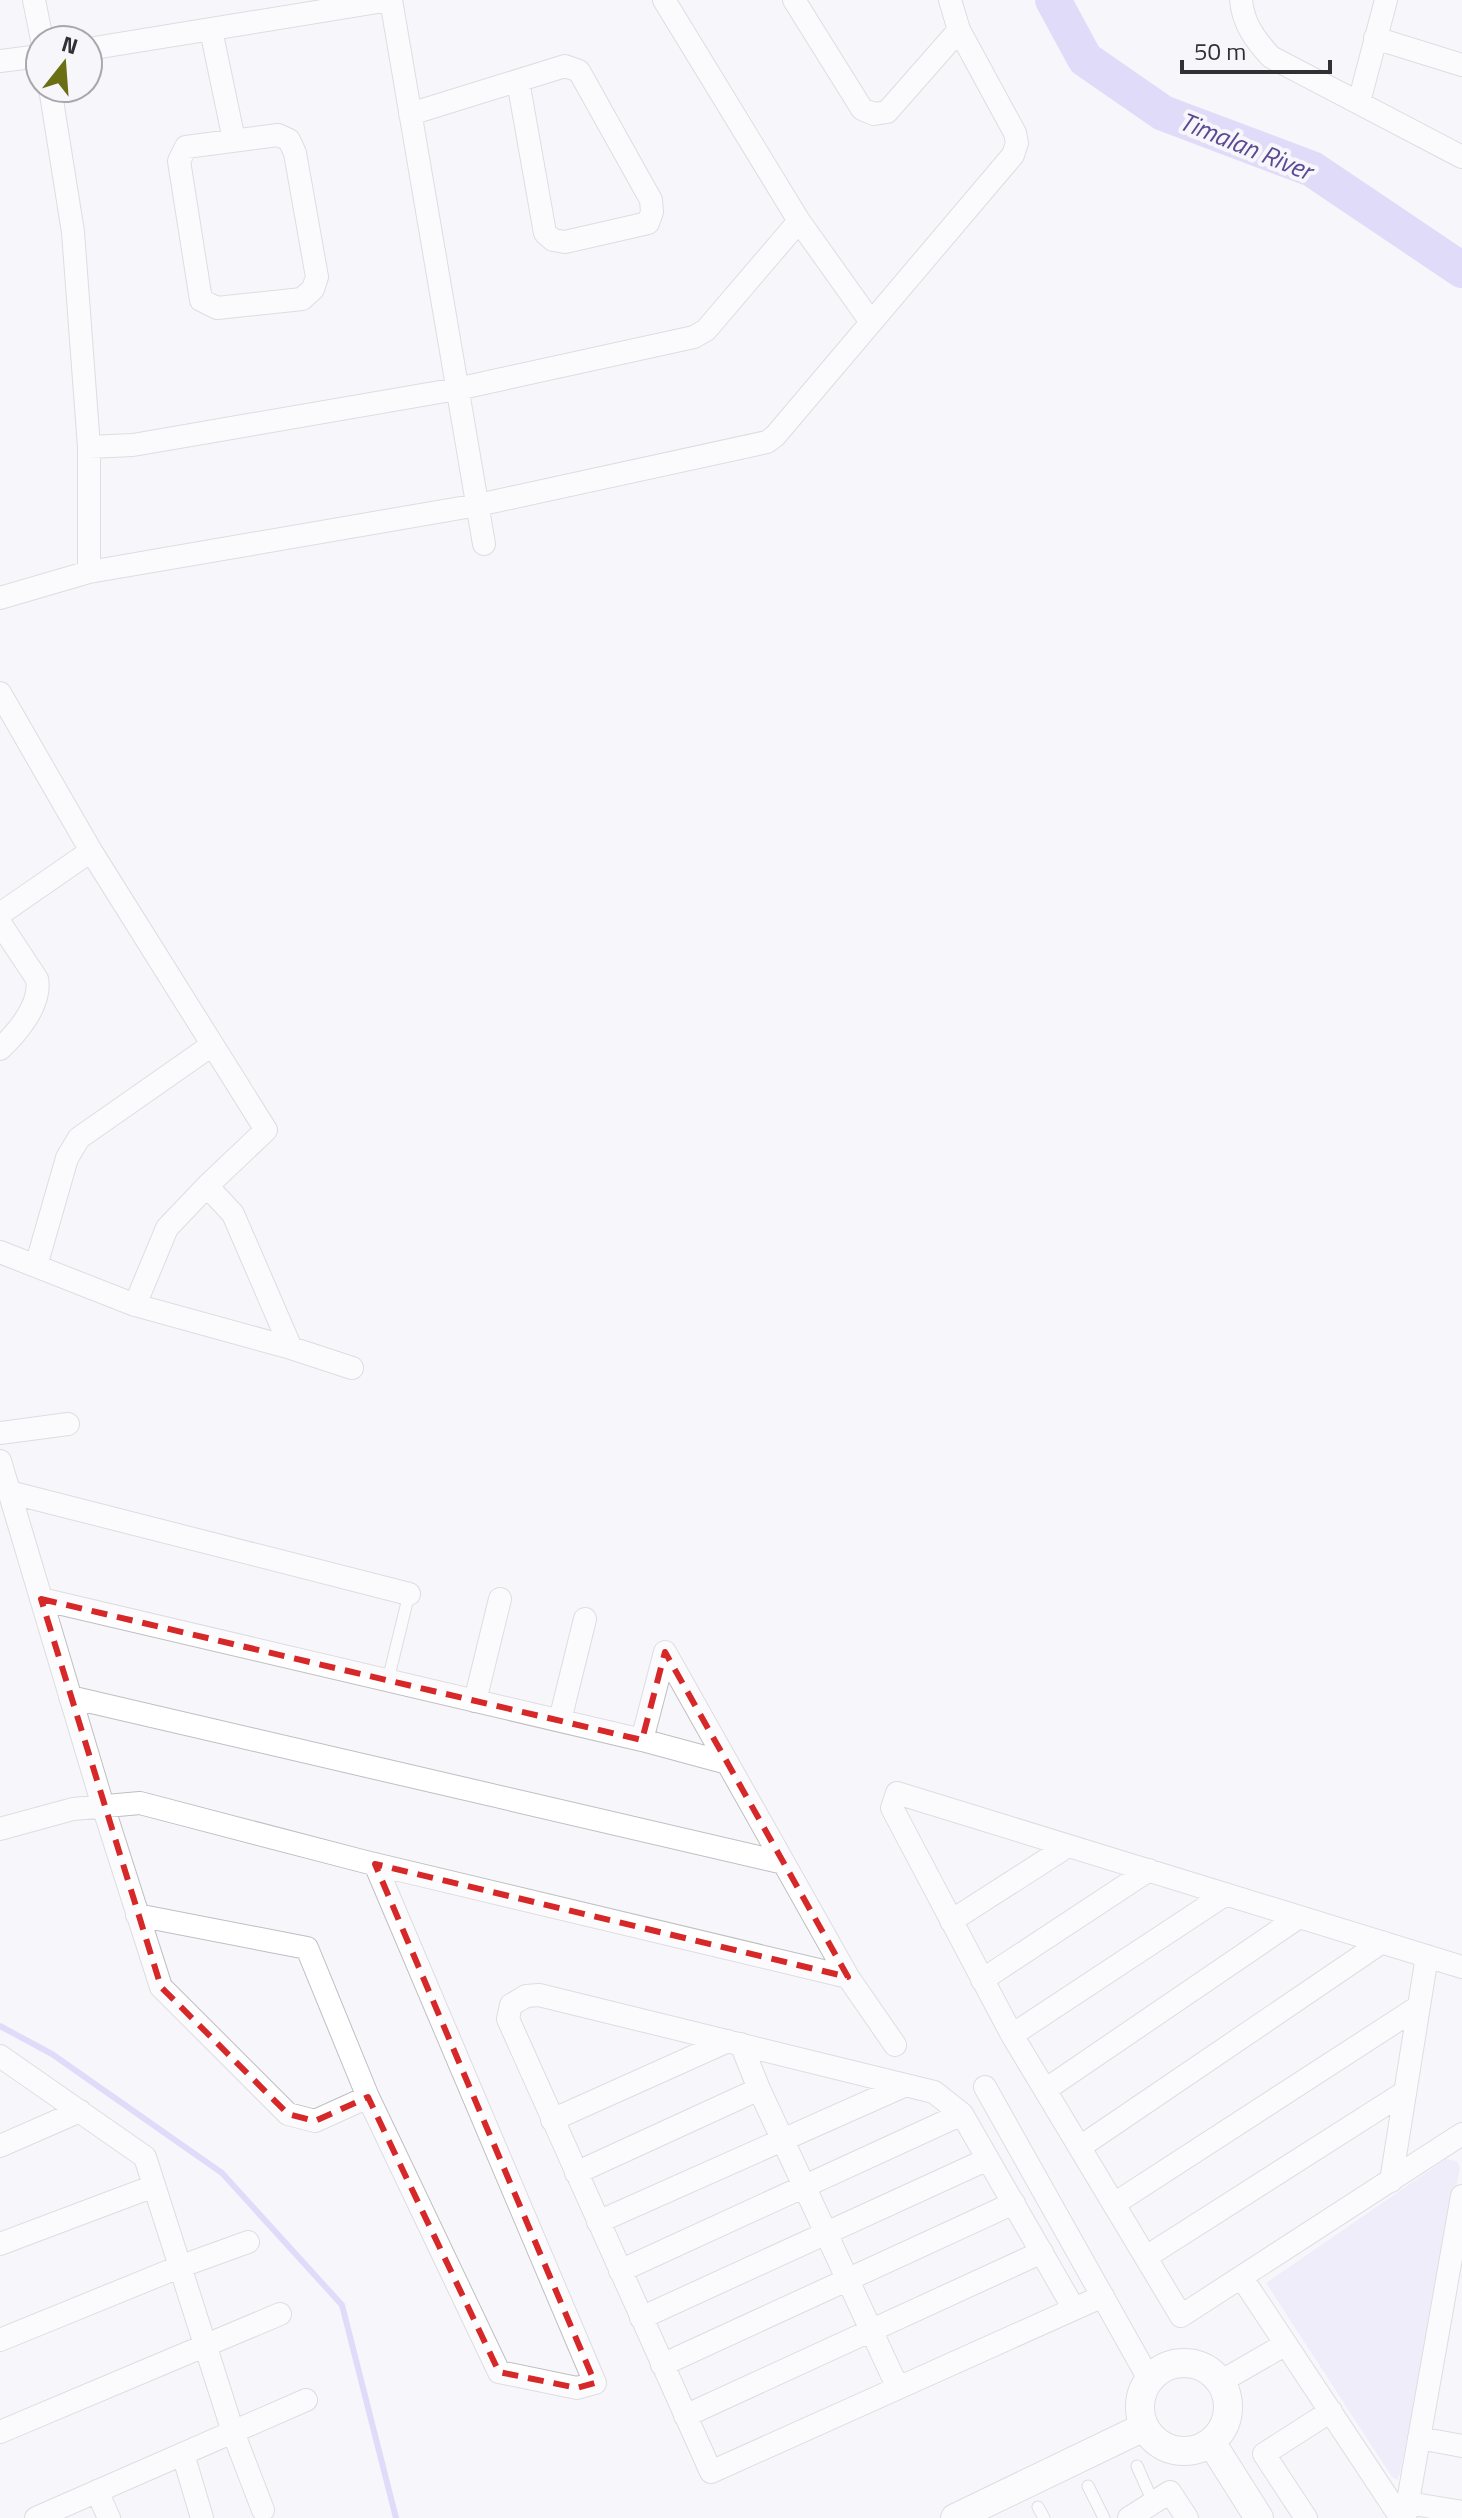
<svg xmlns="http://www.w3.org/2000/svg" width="1462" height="2518" font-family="'Titillium Web',sans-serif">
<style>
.green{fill:#e6e3f8}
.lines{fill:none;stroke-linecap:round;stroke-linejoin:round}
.stream{stroke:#c6bbf9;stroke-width:6}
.river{stroke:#c6bbf9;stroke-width:36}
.service-casing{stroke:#bfbec3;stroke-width:13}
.minor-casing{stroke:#bfbec3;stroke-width:24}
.tertiary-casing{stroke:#bfbec3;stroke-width:30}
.service{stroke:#fff;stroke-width:11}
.minor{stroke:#fff;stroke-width:22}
.tertiary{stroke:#fff;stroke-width:28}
.marked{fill:none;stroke:#d62828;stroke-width:6;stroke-dasharray:16 10;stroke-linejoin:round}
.labels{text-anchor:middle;stroke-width:8;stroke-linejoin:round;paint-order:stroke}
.water-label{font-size:26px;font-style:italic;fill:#5b4993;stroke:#f7f6fb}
</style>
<rect width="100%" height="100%" fill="#f7f6fb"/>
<path class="green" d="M1446 2159 1457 2161 1460 2168 1400 2474 1397 2480 1392 2477 1266 2283Z"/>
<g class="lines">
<path class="stream" d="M0 2026 52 2054 222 2173 342 2305 396 2518"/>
<path class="river" d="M1053 0 1085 59 1163 113 1312 169 1462 270"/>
<defs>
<path id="service" d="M388 1680 409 1594
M1137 2466 1153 2502
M1088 2486 1104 2518
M1038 2507 1044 2518"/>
<path id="minor" d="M34 0 42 40
M391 0 484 544
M664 0 799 221 871 322
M794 0 862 109 874 114 887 112 959 30
M1241 0C1243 23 1255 40 1271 57L1462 157
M211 30 234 140
M1375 38 1462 65
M88 49 390 0
M0 61 40 56
M50 88 73 232 89 447V572
M1359 102 1386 0
M410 114 565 66 579 71 651 200 652 212 648 223 565 242 553 240 545 233 518 81
M278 135 289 140 295 153 317 277 313 289 302 299 217 308 201 300 179 161 186 147Z
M89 447 133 445 457 389 694 337 706 330 799 221
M0 598 89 572 478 505 767 442 775 436 1013 155 1017 143 1015 133 959 30 950 0
M0 693 91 851 266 1130 207 1186
M0 914 91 851
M0 923 37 979C42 1004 17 1033 0 1049
M0 1252 135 1305 291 1348 352 1368
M36 1266 67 1158 79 1138 212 1045
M135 1305 167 1228 207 1186 233 1214 291 1348
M0 1433 68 1424
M0 1461 103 1806 161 1987 288 2114 315 2121 368 2097
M9 1492 409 1594
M41 1599 642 1740 727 1763
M70 1697 784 1863
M475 1701 500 1599
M560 1720 585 1619
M642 1740 665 1652 848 1977 895 2045
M0 1829 73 1809 140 1803 366 1862 848 1977
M137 1915 307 1948 368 2097 499 2372 577 2388 595 2383 375 1864
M951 1921 1068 1846
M1462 1967 897 1793 892 1808 1012 2035 1181 2316 1462 2134
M982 1980 1149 1870
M1012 2035 1226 1894
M741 2044 759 2089 898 2388
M0 2056 145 2157 233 2432 263 2510
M985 2087 1149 2379
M1045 2090 1299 1917
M552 2120 728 2041
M0 2146 80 2111
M1080 2147 1382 1942
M576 2173 759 2089
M1391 2181 1427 1956
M1114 2204 1418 2007
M598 2222 906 2085
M0 2244 154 2186
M1146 2257 1405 2092
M620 2271 962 2114
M1242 2278 1401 2518
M1074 2309 962 2114 934 2092 539 1995 526 1996 511 2005 508 2019 711 2472 1103 2296
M641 2318 988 2159
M0 2340 179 2267 248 2242
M662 2365 1014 2203
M1220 2382 1286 2344
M685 2416 1042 2252
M0 2432 280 2314
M1419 2438 1462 2446
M183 2454 202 2518
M97 2491 109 2518
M1408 2503 1462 2512
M36 2518 306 2400
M1129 2518 1170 2492 1187 2518
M1306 2518 1264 2454 1331 2411
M1405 2518 1462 2196"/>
<path id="tertiary" d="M1140 2407a44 44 0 1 1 88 0a44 44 0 1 1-88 0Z
M1211 2442 1259 2518
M955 2518 1144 2427"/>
</defs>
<use href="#service" class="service-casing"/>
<use href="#minor" class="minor-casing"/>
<use href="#tertiary" class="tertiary-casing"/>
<use href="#service" class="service"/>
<use href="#minor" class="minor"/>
<use href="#tertiary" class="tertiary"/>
</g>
<path d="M0 0H1462V2518H0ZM41 1599 642 1740 665 1652 848 1977 375 1864 595 2383 577 2388 499 2372 368 2097 315 2121 288 2114 161 1987Z" fill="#f7f6fb" fill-opacity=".55" fill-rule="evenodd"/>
<path class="marked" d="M41 1599 642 1740 665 1652 848 1977 375 1864 595 2383 577 2388 499 2372 368 2097 315 2121 288 2114 161 1987Z"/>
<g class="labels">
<g class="water-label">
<text transform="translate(1246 146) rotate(22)" y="9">Timalan River</text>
</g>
</g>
<g transform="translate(64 64) rotate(17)"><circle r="38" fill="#f7f6fb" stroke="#a8a7ab" stroke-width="2"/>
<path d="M0-6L14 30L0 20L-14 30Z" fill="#6a6f14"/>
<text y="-12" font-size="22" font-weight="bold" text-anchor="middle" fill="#313133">N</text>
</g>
<path d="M1182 60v12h148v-12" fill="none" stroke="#313133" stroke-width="4"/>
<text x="1194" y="60" font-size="24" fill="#313133" stroke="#f7f6fb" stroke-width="6" paint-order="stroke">50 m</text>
</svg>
